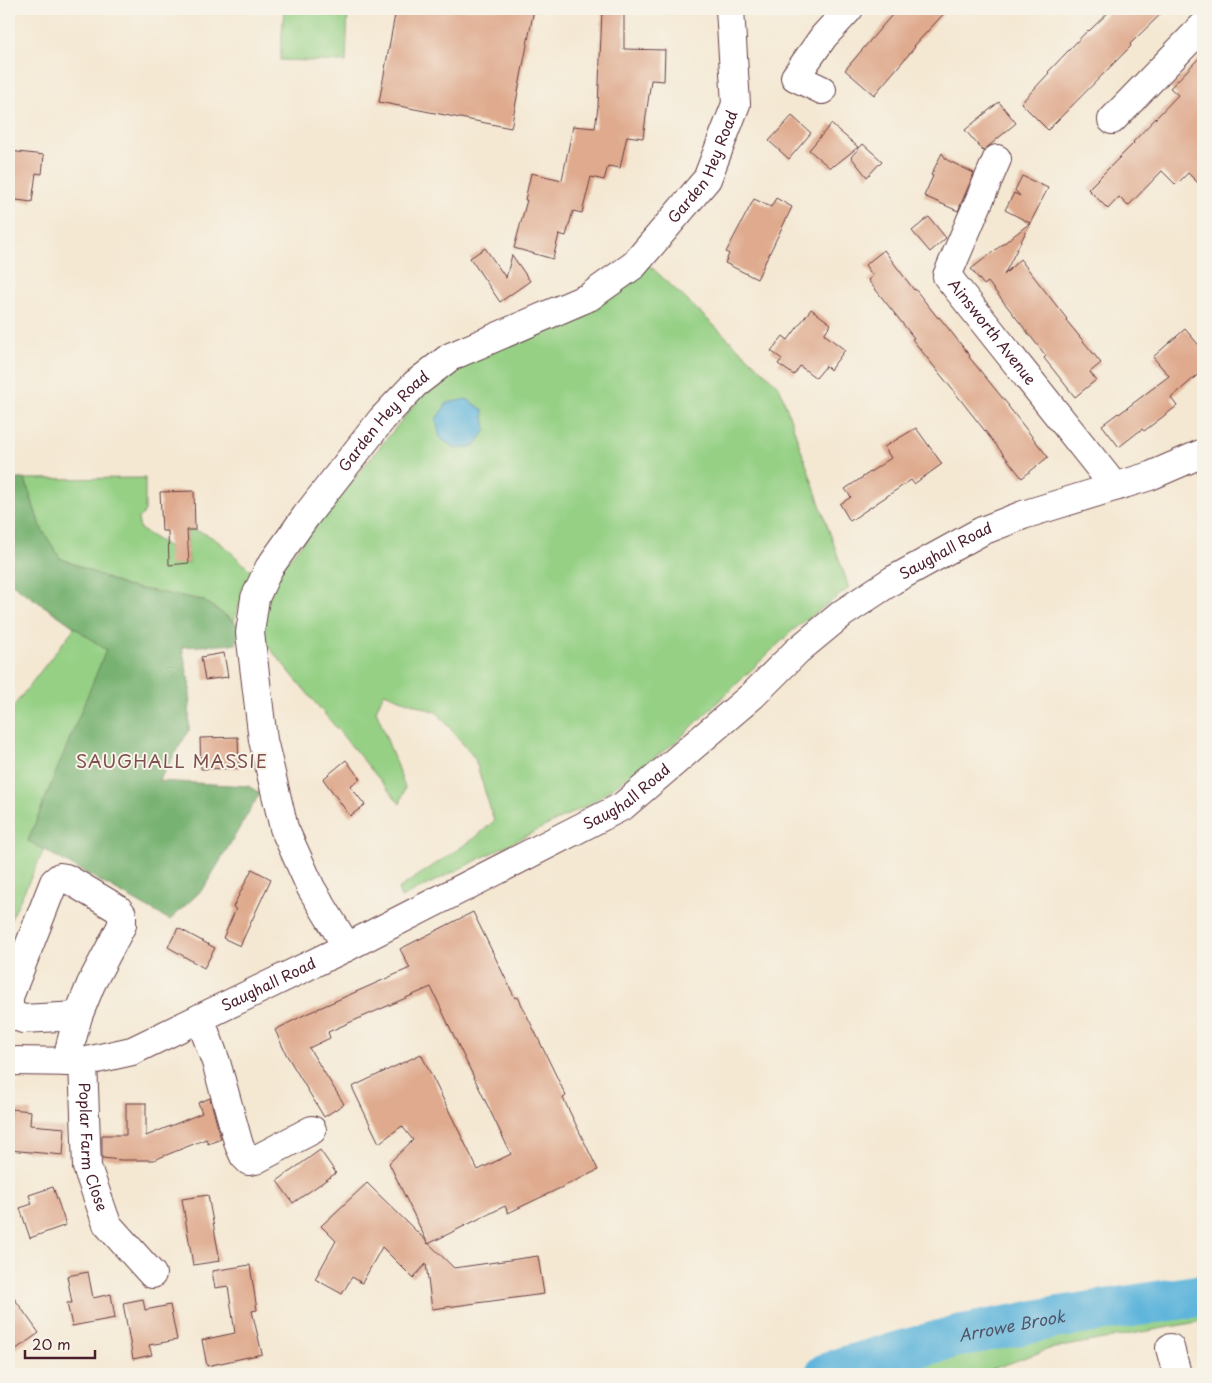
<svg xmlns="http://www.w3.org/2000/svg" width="1212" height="1383" font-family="'Playpen Sans',sans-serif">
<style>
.green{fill:#95d085;stroke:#707858}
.forest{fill:#78b272;stroke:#61684e}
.water{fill:#5eb5db;stroke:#546a83}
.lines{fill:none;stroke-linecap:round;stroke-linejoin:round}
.river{stroke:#5eb5db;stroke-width:42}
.building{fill:#dfaa8e}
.minor-casing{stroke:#643d44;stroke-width:30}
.minor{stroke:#fff;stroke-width:28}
.labels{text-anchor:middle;stroke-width:4;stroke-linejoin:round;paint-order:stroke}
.street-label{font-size:15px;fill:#4a1f2b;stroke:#f7f3e8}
.water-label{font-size:16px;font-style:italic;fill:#515469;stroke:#f7f3e8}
.quarter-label{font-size:18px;letter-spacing:1px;fill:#7e504e;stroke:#f7f3e8}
</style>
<rect width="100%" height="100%" fill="#f7f3e8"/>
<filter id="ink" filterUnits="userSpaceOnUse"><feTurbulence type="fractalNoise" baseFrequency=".02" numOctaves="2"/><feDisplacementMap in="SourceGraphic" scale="10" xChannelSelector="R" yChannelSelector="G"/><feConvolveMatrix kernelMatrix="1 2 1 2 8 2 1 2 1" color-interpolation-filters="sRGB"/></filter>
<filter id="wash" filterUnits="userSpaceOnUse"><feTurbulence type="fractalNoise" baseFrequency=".0096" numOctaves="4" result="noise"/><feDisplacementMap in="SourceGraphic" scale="20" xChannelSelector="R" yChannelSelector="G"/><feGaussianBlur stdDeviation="1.12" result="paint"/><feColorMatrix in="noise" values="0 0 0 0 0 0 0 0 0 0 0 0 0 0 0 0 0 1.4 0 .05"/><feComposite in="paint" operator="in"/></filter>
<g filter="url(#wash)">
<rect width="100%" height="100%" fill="#f4e8d3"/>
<path class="green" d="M284 9H348L346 62 280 60Z
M649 265 779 386 849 588 793 630 676 742 590 804 401 898 398 889 475 838 494 821 475 759 438 713 384 693 376 710 405 788 400 804 262 639 265 607 279 571 432 383 481 354 618 294Z
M145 478V512L138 519 140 529 169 547 170 564 189 563 187 530C212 529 233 555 251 571L234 621 202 600 125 586 60 558 40 526 25 479Z
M75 627 107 650 28 841 44 850 9 923V712Z
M1203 1295V1321L1049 1349 979 1374H830L958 1336 1047 1319Z"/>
<path class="forest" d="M9 479H25L40 526 60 558 125 586 202 600 241 626 236 644 182 647 190 687 189 730 159 781 248 786 260 793 204 888 170 920 28 841 106 650 63 619 9 582Z"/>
<path class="water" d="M467 399 483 410 486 430 475 446 456 449 440 438 436 419 447 403Z"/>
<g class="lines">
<path class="river" id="s1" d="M826 1374 849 1366 958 1336 1047 1319 1203 1295"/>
</g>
<g id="blocks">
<path class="building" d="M396 9H534L511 128 379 102Z
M897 9H948L914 46 915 47 874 95 845 70Z
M1112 9H1166L1130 44 1131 46 1048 130 1021 103 1049 73 1048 72 1088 30 1089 31Z
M602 11 624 12V49L665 50 664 81 651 80 643 138 627 136 620 168 608 166 604 180 591 177 582 213 573 211 566 236 559 234 553 259 514 248 527 200H525L531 173 562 180 573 126 595 128 598 107Z
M1203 54V188L1188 173 1176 185 1162 171 1128 206 1119 197 1108 209 1088 189 1134 143 1133 142 1178 95 1170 88Z
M999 102 1016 123 983 151 965 130Z
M792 116 811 133 789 159 769 141Z
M831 124 858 147 834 166 833 165 830 168 809 150Z
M863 144 882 161 867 177 851 157Z
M9 151 44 155 42 174 36 173 32 202 9 199Z
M942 153 947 160 974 173 958 211 924 196 933 176 931 175Z
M1022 176 1048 188 1004 275 1020 259 1067 319 1066 320 1101 363 1090 372 1096 380 1075 397 1044 358 1046 356 988 282 984 285 971 269 1030 223 1005 210 1014 193 1020 196 1015 190Z
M776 198 792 207 757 279 725 263 729 254 726 252 754 199 771 207Z
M929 217 946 238 930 252 912 231Z
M485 248 506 278 512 255 530 281 500 302 470 258Z
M884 250 914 290 915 289 938 318 939 317 952 333 970 356 969 357 1009 406H1008L1048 457 1022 478 952 389 912 339 914 338 868 280 873 276 865 265Z
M811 309 831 324 824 334 845 350 830 370 826 366 816 378 800 366 794 375 778 364 782 359 771 351 783 336 788 340Z
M1185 329 1203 350V370L1171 398 1177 406 1144 431 1142 429 1119 447 1102 425 1118 413 1119 414 1169 376 1153 357Z
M916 428 942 464 914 484 911 480 850 521 840 504 851 497 845 489 891 458 884 447Z
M194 491 195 530H187L189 563 169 565 168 531H162L160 492Z
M224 653 228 677 205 680 201 657Z
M238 737 239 768 201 769 200 738Z
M346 760 360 779 350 786 365 805 350 816 323 779Z
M252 869 271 879 240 946 223 938 236 909 233 907Z
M473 912 515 998 518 997 566 1096 563 1098 598 1170 508 1213 505 1206 428 1244 389 1163 413 1140 402 1126 379 1143 352 1087 421 1054 478 1170 511 1154 451 1030 431 987 328 1032 330 1038 309 1048 344 1104 324 1117 286 1054 275 1030 306 1014 410 968 400 949Z
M178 928 215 948 204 968 168 947Z
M210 1098 221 1139 208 1144 206 1139 154 1160H121L102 1158V1135H126V1103H146V1136L202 1113 198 1103Z
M11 1109 31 1111 30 1125 65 1128 63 1155 9 1150Z
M320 1150 336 1173 293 1203 277 1181Z
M367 1183 454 1268 538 1256 544 1294 432 1309 426 1264 413 1278 382 1247 362 1283 352 1277 342 1294 315 1279 336 1241 321 1226Z
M53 1187 66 1225 30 1238 20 1208 32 1204 29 1195Z
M208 1195 220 1261 193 1265 182 1199Z
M250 1265 257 1310 252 1311 262 1354 207 1366 202 1340 235 1333 228 1286 215 1288 212 1271Z
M88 1272 93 1298 111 1294 115 1318 72 1326 67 1303H72L67 1276Z
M9 1291 39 1333 9 1354Z
M143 1299 145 1310 170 1305 177 1340 149 1345 152 1355 133 1359 123 1303Z"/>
</g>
</g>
<g filter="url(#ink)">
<use href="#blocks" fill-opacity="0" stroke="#643d44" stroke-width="1"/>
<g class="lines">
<defs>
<g id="minor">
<path d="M822 90 795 77 824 36 849 9"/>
<path d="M1112 120 1203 26"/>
<path id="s2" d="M997 159 947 276 1115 487"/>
<path id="s3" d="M347 947 311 888 284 828 263 740 250 633 255 598 269 568 306 516 382 419 415 384 450 357 589 297 634 265 707 179 736 104 730 9"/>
<path d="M9 1006V997L54 882 60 877 66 878 118 909 122 914V925L91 984 78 1016 66 1062"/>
<path d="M9 1007 13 1015 23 1019 78 1016"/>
<path d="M200 1018 216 1062 239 1145 244 1156 249 1161 255 1160 312 1130"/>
<path id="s4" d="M9 1061 83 1062 132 1051 347 947 623 806 753 695 797 651 843 613 893 580 982 531 1023 515 1150 476 1203 453"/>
<path id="s5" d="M83 1062 87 1167 107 1224 152 1274"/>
<path d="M1170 1348 1177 1374"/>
</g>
</defs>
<use href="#minor" class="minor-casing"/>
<use href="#minor" class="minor"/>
</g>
</g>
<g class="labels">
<g class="street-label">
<text dy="5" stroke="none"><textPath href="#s3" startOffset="1009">Garden Hey Road</textPath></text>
<text dy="5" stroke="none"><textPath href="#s2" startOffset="199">Ainsworth Avenue</textPath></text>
<text dy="5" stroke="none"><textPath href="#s3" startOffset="588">Garden Hey Road</textPath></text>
<text dy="5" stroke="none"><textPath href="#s4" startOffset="1086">Saughall Road</textPath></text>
<text dy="5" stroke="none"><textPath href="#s4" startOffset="681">Saughall Road</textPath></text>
<text dy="5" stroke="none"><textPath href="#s4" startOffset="276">Saughall Road</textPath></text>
<text dy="5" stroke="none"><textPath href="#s5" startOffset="86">Poplar Farm Close</textPath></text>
</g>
<g class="water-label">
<text dy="6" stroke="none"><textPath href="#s1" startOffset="192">Arrowe Brook</textPath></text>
</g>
<g class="quarter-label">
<text x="172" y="768">SAUGHALL MASSIE</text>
</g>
</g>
<rect width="1212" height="1383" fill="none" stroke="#f7f3e8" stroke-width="30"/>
<path d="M25 1350v8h70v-8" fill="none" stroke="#4a1f2b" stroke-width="2.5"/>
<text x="32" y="1350" font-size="15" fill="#4a1f2b" stroke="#f7f3e8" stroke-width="4" paint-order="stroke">20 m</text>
</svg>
